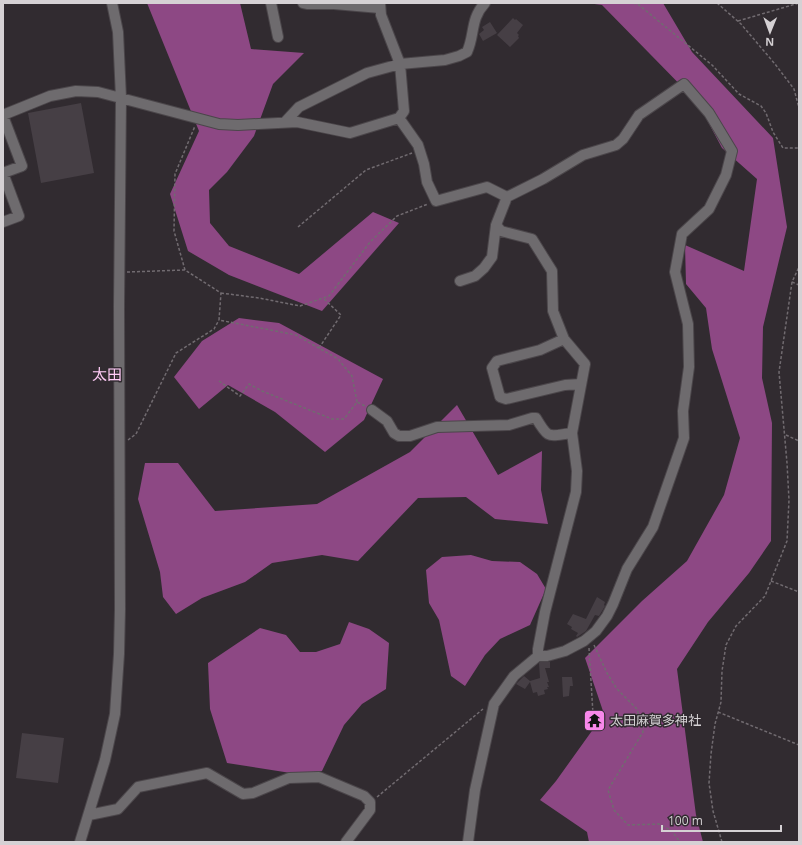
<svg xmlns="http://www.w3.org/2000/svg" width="802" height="845" font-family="'Open Sans','Noto Sans JP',sans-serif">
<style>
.forest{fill:#8d4884}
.building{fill:#463f45}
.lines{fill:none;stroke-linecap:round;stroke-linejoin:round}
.minor-casing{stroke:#4b464a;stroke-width:12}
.path{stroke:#716b70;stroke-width:1.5;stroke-dasharray:3 2;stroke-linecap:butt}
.minor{stroke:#6e6b6e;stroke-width:10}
.labels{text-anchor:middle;stroke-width:3;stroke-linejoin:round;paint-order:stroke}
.poi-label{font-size:13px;fill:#d5d1d4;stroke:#312b30;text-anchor:start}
.quarter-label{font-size:15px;fill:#ffcbf6;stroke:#312b30}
</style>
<rect width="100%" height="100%" fill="#312b30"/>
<path class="forest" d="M147 3H240L251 49 304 53 273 84 254 136 227 172 209 190 210 223 229 246 299 274 373 212 399 223 322 311 229 275 188 251 170 194 199 131Z
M587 3H663L692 52 773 138 787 227 763 327 762 378 772 423 771 541 749 573 708 622 677 669 696 815 703 842H589L587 832 540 800 556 781 604 714 585 658 642 601 687 561 724 495 740 438 712 349 706 308 686 284 685 245 744 271 757 179 722 148 698 103 602 5Z
M239 318 279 323 383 379 364 420 325 452 275 412 228 385 199 409 174 377 202 341Z
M457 405 498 475 542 451 541 490 548 524 495 519 466 497 418 498 358 561 322 555 272 563 245 582 202 598 176 614 163 597 160 572 138 499 145 463H178L215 511 317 504 410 452Z
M471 555 492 561 520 562 537 574 546 589 530 625 500 639 485 655 465 686 451 676 439 620 429 603 426 570 442 557Z
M349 622 369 629 389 643 386 689 362 704 344 725 322 771 297 774 227 763 210 709 208 663 260 628 286 635 300 652H316L340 644Z"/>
<path class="building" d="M513 18 515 20 516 19 523 25 517 33 519 35 518 36 519 38 510 47 497 35Z
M490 22 497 33 483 41 479 34 484 30 482 27Z
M81 103 94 173 41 183 28 113Z
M597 597 605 602 604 605 605 606 599 616 595 615 586 631 577 637 576 636 578 633 571 629 572 627 567 624 573 614 586 619Z
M540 662H550V668H545L549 682H547L549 687H547L548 689 544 690 545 694 538 696 537 692 533 693 530 682 525 689 516 684 524 676 530 681 540 678 539 663Z
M562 677H572L573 686H570L569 696 563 697Z
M22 733 64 738 58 783 16 778Z"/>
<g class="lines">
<defs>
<path id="minor" d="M271 3 278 37
M303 3 308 4H334L380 8
M380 3 381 15 400 64 404 111 399 118
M3 115 50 96 76 91 98 92 219 124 238 125 297 122 350 133 399 118 418 145 424 164 427 182 436 201 487 187 507 197 496 225 501 231 532 239 552 271 553 311 564 339 585 364 572 433 577 471 576 492 545 612 538 649V656L514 676 494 704 475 790 468 842
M3 116 22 166 3 173
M285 122 299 107 367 73 400 64 445 60 459 56 467 52C475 35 470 19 485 3
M3 173 19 216 3 222
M507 197 543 179 583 155 616 145 623 139 639 115 684 84 709 113 732 151 726 175 709 209 682 234 675 272 688 324 689 367 683 411 684 438 653 527 627 569 613 604 607 616 596 631 584 641 565 651 547 656H538
M460 281 475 276 484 268 492 257 496 225
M564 339 540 350 497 361 492 368 500 397 506 399 565 385 581 384
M372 410 387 421 394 433 399 436H410L437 427 509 425 532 418H536C549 440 548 436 572 433
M89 815 118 809 138 787 207 773 243 794 253 793 289 778 319 777 364 796 370 802V810L346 842
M80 842 105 760 115 714 119 654 120 609 119 306 121 98 118 32 112 3"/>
</defs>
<use href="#minor" class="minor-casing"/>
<path class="path" d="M633 3 639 5 712 65 739 94 761 106 766 113 773 132 783 148H799
M717 3 741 24 775 64 794 89 799 108
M738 21 799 3
M298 227 366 170 412 153
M185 270 174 231 175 174 195 126
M127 272 185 270 221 293 219 320 296 335 338 359 352 376 357 402
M792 282 799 285
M221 293 259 298 300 306 329 296 370 242 397 216 428 204
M319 348 341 315 323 298
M219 381 240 396 249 384 262 391 332 419H344L357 402 365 406
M786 435 799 441
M128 440 136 434 176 353 214 329 219 320
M771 581 799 592
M594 645 607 673 617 689 637 709 643 732 608 790 614 810 628 825 659 824 672 831 680 842
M589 648 593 714
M718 712 799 745
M377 797 483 709
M722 842 713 811 709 783 711 754 715 724 721 702 722 671 726 645 736 626 765 596 787 541 789 500 787 463 779 372 792 282 799 267"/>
<use href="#minor" class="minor"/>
</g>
<defs>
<symbol id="temple-square" viewBox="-11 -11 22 22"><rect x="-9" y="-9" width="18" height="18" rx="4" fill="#f888ea" stroke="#312b30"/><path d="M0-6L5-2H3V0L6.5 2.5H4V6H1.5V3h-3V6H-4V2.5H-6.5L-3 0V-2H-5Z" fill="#111"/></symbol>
</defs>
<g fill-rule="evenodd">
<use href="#temple-square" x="582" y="708" width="25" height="25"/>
</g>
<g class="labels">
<g class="poi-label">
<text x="610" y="725">太田麻賀多神社</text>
</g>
<g class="quarter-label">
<text x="107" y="380">太田</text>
</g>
</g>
<rect width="802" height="845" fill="none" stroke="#d5d1d4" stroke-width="8"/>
<g transform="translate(770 32) rotate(181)" stroke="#312b30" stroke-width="3" paint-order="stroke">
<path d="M0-3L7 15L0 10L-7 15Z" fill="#d5d1d4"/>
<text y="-6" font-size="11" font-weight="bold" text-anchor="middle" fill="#d5d1d4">N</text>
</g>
<path d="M662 825v6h119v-6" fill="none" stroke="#d5d1d4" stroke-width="2"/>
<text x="668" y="825" font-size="12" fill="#d5d1d4" stroke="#312b30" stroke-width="3" paint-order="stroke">100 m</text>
</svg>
